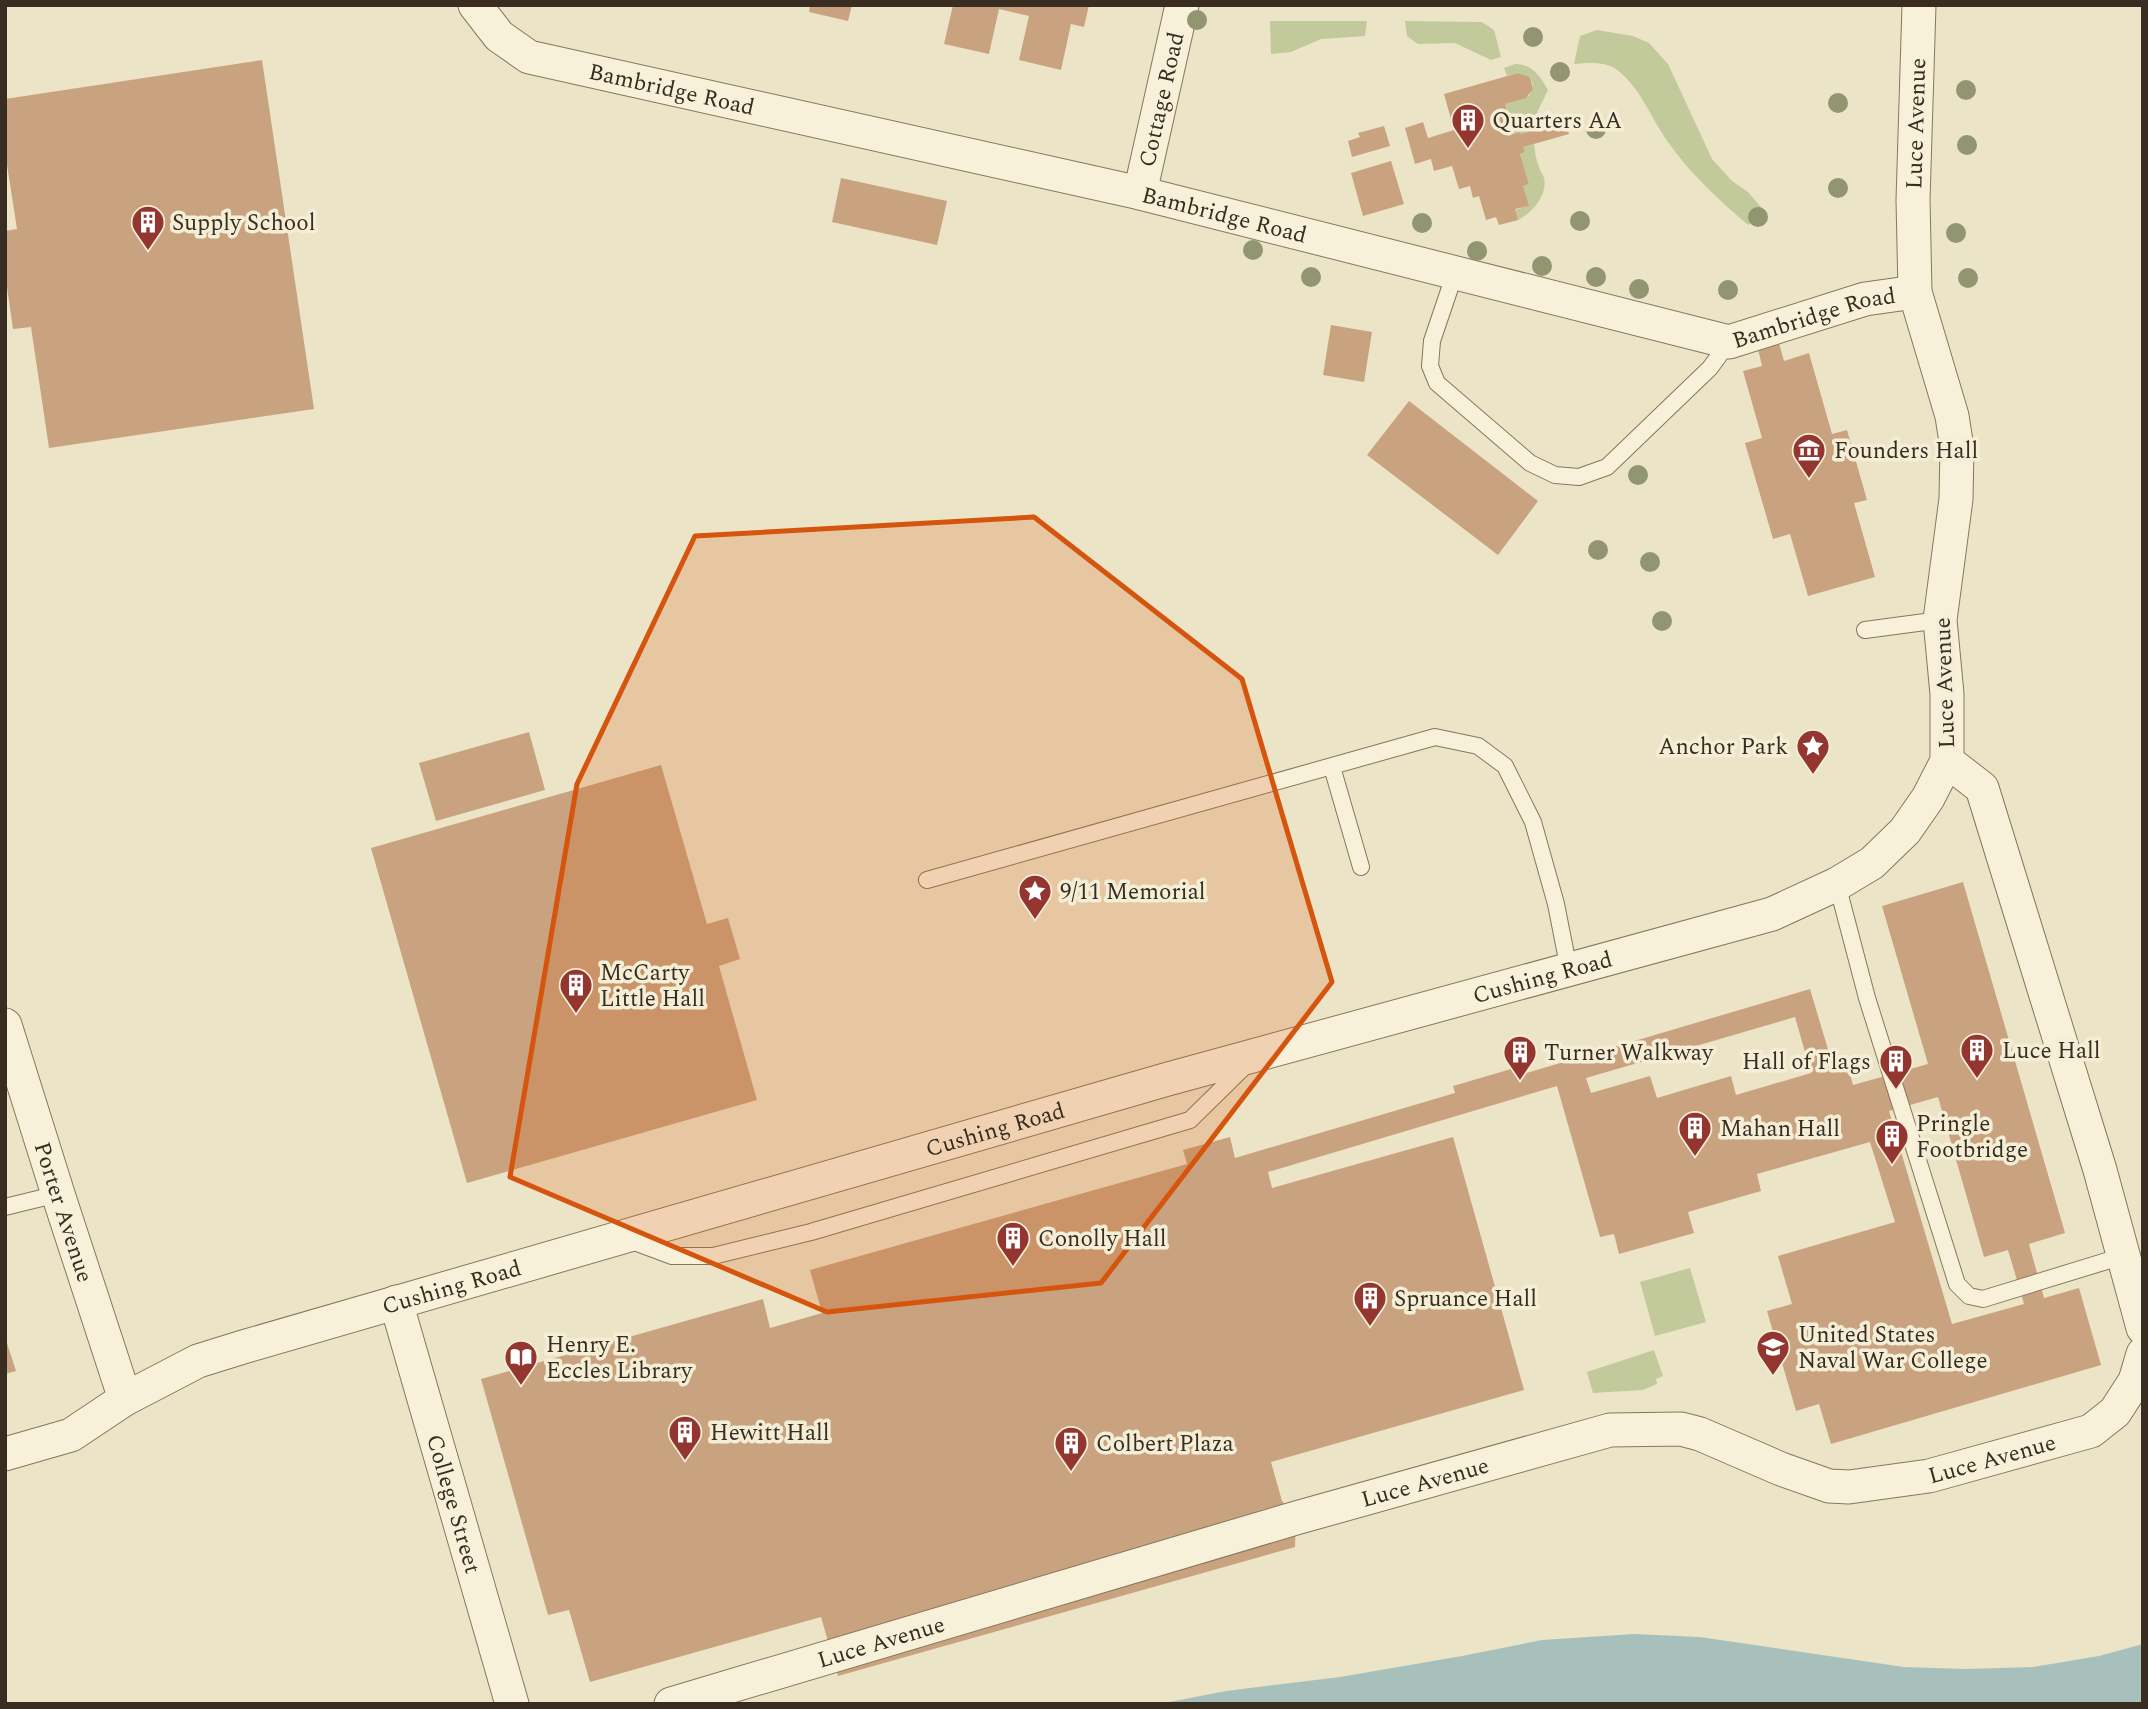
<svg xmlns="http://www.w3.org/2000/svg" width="2148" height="1709" font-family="Spectral,serif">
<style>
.green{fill:#c2ca9b}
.water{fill:#a8c0bb;stroke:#6f8f89;stroke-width:2}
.pier{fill:#ece4c7}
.building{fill:#c9a37f;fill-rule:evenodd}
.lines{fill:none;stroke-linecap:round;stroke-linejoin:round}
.service-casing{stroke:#87765d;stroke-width:18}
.minor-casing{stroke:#87765d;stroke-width:35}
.service{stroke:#f7f1da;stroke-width:16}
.minor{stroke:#f7f1da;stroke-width:33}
.tree{fill:#919570}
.marked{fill:#d6550e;fill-opacity:0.2;stroke:#d6550e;stroke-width:5;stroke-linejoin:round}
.labels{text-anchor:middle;stroke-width:7;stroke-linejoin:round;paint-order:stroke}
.street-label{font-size:23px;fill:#382d20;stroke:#f4eed6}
.poi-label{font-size:23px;fill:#382d20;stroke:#f4eed6;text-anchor:start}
</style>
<rect width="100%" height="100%" fill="#ece4c7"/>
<path class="green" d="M1270 21H1367L1365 36 1321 39 1291 52 1271 54Z
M1405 21 1482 22 1494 30 1501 57 1491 60 1455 43 1418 44 1407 36Z
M1597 30 1633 36 1649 43 1668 64 1712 159 1732 181 1748 192 1765 212 1748 225C1718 199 1689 173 1666 139 1650 116 1640 87 1616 69 1604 61 1587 63 1574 64L1580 36Z
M1515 64C1532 64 1540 76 1548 90L1531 125 1530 132 1521 134 1520 132 1514 134 1505 104 1529 96 1533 85 1530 77 1518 73 1507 76 1504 68Z
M1534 144C1535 152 1536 160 1539 167 1540 171 1543 174 1544 178 1548 195 1532 213 1518 220L1515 210 1528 206 1523 186 1529 184 1520 154 1525 152 1523 147Z
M1690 1268 1706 1322 1655 1336 1640 1282Z
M1654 1350 1663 1376 1656 1379 1657 1384 1643 1390 1593 1393 1587 1372Z"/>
<path class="water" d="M2143 1594V1704H1040L1772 1606 1857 1618 2023 1628Z"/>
<path class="pier" d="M1675 1584 1733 1589 1773 1603 1858 1615 2023 1625 2085 1609 2143 1590V1644L2099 1656 2033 1667 1965 1669 1904 1667 1700 1637 1634 1634 1542 1640 1462 1656 1340 1677 1226 1691 1159 1704H1036L1039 1700 1384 1638 1547 1596 1632 1586Z"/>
<path class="building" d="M810 5H852L848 21 809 12Z
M953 5H1089L1084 27 1071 24 1061 70 1019 60 1029 16 999 9 989 54 944 44Z
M262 60 314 409 49 448 31 327 13 329 5 273V231L17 229 5 152V99Z
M1518 73 1530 77 1533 89 1526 98 1505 104 1514 134 1520 132 1521 134 1566 122 1569 134 1523 147 1525 152 1520 154 1529 184 1523 186 1529 206 1515 209 1518 220 1499 225 1496 217 1486 220 1479 196 1473 198 1470 186 1459 189 1452 166 1434 171 1431 159 1415 164 1405 128 1423 122 1428 138 1454 130 1444 94Z
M1384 126 1390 146 1352 157 1348 141 1360 137 1358 133Z
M1391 161 1404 204 1363 216 1351 173Z
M841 178 947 201 937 245 832 222Z
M1331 325 1372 332 1364 382 1323 375Z
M1779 343 1784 361 1809 353 1832 434 1847 430 1867 500 1854 503 1875 577 1808 596 1790 534 1773 539 1745 443 1762 438 1743 371 1762 366 1758 349Z
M1409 401 1538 501 1498 555 1367 455Z
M529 732 545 790 436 821 419 763Z
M661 765 707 924 728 918 740 959 719 966 757 1100 467 1183 371 848Z
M1963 882 2065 1233 2029 1244 2044 1298 2079 1288 2101 1365 1831 1444 1819 1404 1796 1411 1767 1311 1792 1304 1778 1256 1895 1222 1870 1142 1757 1174 1761 1191 1688 1212 1694 1233 1619 1254 1614 1234 1600 1237 1557 1086 1268 1172 1272 1188 1453 1137 1524 1390 1271 1462 1282 1501 1296 1518 1295 1547 838 1676 821 1617 590 1682 569 1610 548 1615 481 1379 763 1299 770 1328 822 1313 810 1270 1187 1164 1183 1150 1230 1137 1235 1158 1455 1093 1453 1086 1518 1067 1520 1075 1810 989 1833 1066 1847 1062 1853 1085 1928 1064 1882 906ZM1795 1017 1811 1073 1736 1095 1731 1076 1657 1098 1650 1076 1591 1093 1586 1078ZM1938 1097 1984 1257 2008 1250 2024 1304 1952 1324 1889 1111Z
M5 1337 16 1371 5 1374Z"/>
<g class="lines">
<defs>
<path id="service" d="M1455 273 1432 341 1430 366 1437 383 1530 463 1555 475 1579 477 1607 467 1710 368 1729 342
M1865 630 1940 620
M1332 767 1361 867
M927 880 1435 737 1478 746 1505 766 1533 822 1556 904 1569 970
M1837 884 1867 998 1957 1284 1969 1296 1983 1299 2123 1256
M5 1207 58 1194
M629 1240 672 1256H713L811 1232 1190 1120 1247 1064"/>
<g id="minor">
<path id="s1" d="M475 5 499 36 529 57 1140 193 1729 342 1865 299 1915 292"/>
<path id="s2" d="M1140 193 1182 5"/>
<path d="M1947 761 1982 788 2100 1170 2143 1328"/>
<path id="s3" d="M5 1025 58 1194 125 1399"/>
<path id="s4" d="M396 1302 512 1704"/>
<path id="s5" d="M5 1454 71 1435 125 1399 198 1361 243 1347 1168 1079 1772 914 1837 884 1872 863 1905 831 1928 798 1947 761V694L1940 620 1956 499 1957 448 1952 416 1915 292 1913 200 1919 5"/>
<path id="s6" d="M671 1704 1296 1518 1610 1430 1681 1429 1700 1434 1781 1469 1829 1486 1849 1487 1929 1476 2091 1431 2115 1412 2135 1381 2143 1354"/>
</g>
</defs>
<use href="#service" class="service-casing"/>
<use href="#minor" class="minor-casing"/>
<use href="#service" class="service"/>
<use href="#minor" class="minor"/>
</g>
<g class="tree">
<circle cx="1197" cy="20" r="10"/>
<circle cx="1533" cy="37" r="10"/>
<circle cx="1560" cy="72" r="10"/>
<circle cx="1966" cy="90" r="10"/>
<circle cx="1838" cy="103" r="10"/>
<circle cx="1596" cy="129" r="10"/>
<circle cx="1967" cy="145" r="10"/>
<circle cx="1838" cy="188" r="10"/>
<circle cx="1758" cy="217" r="10"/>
<circle cx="1580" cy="221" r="10"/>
<circle cx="1422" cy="223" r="10"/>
<circle cx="1956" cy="233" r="10"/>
<circle cx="1253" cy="250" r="10"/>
<circle cx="1477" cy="251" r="10"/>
<circle cx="1542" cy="266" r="10"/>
<circle cx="1311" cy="277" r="10"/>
<circle cx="1596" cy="277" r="10"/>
<circle cx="1968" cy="278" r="10"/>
<circle cx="1639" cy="289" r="10"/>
<circle cx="1728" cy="290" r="10"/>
<circle cx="1638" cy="475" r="10"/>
<circle cx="1598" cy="550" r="10"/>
<circle cx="1650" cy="562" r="10"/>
<circle cx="1662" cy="621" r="10"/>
</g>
<path class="marked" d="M1034 517 1242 679 1332 982 1101 1283 827 1312 510 1177 577 784 695 536Z"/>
<defs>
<symbol id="building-pin" viewBox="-11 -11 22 30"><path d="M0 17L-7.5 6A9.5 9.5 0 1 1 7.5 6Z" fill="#943630" stroke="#f4eed6"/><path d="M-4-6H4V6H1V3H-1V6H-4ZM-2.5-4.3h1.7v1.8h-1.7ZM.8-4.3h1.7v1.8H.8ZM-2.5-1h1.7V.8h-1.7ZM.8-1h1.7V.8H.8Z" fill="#fff"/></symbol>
<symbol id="museum-pin" viewBox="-11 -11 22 30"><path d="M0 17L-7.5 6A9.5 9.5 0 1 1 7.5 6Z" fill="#943630" stroke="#f4eed6"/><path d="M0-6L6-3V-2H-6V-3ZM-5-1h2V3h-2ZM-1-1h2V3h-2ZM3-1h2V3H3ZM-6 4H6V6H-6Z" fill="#fff"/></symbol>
<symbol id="sight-pin" viewBox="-11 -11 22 30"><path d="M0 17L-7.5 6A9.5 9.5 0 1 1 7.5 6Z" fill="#943630" stroke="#f4eed6"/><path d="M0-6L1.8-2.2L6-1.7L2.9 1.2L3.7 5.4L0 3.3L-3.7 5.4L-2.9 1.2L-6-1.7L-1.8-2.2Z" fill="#fff"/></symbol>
<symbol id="university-pin" viewBox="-11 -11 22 30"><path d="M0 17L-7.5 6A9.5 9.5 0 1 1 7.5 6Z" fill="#943630" stroke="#f4eed6"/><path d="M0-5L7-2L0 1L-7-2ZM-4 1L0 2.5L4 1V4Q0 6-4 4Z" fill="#fff"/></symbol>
<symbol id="library-pin" viewBox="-11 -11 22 30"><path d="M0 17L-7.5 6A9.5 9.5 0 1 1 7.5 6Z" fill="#943630" stroke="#f4eed6"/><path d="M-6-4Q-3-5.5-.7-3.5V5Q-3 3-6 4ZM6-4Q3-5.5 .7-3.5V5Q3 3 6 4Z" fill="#fff"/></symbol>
</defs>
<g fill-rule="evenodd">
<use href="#building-pin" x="1449" y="101" width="38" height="52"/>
<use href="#building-pin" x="129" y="203" width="38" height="52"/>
<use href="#museum-pin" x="1790" y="431" width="38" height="52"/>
<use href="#sight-pin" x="1794" y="727" width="38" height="52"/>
<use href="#sight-pin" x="1016" y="872" width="38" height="52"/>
<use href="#building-pin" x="557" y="966" width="38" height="52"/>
<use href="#building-pin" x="1958" y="1031" width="38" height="52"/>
<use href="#building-pin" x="1501" y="1033" width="38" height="52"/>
<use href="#building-pin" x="1877" y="1042" width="38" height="52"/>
<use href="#building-pin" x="1676" y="1109" width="38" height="52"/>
<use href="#building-pin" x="1873" y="1117" width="38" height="52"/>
<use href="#building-pin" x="994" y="1219" width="38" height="52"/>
<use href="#building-pin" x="1351" y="1279" width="38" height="52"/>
<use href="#university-pin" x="1754" y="1328" width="38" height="52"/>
<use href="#library-pin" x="502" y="1338" width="38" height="52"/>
<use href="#building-pin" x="666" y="1413" width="38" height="52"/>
<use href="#building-pin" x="1052" y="1424" width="38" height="52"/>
</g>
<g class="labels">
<g class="street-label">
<text dy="8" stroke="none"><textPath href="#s1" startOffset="222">Bambridge Road</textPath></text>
<text dy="8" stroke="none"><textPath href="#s2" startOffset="96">Cottage Road</textPath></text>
<text dy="8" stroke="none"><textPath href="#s5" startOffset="2737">Luce Avenue</textPath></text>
<text dy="8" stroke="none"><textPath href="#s1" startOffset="789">Bambridge Road</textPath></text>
<text dy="8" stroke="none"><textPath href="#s1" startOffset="1398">Bambridge Road</textPath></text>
<text transform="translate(1944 683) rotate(-92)" y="8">Luce Avenue</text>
<text dy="8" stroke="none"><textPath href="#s5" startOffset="1614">Cushing Road</textPath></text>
<text dy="8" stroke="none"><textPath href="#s5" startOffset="1046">Cushing Road</textPath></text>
<text dy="8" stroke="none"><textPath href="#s3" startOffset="196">Porter Avenue</textPath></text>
<text dy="8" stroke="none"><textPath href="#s5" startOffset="480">Cushing Road</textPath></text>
<text dy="8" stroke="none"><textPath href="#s6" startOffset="1374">Luce Avenue</textPath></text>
<text dy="8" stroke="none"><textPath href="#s6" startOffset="786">Luce Avenue</textPath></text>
<text dy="8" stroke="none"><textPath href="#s4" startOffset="210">College Street</textPath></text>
<text dy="8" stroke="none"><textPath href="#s6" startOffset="219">Luce Avenue</textPath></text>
</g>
<g class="poi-label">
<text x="1492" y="128">Quarters AA</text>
<text x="172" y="230">Supply School</text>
<text x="1834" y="458">Founders Hall</text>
<text x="1788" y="754" text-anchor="end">Anchor Park</text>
<text x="1060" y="899">9/11 Memorial</text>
<text x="600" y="980">McCarty<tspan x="600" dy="26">Little Hall</tspan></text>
<text x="2002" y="1058">Luce Hall</text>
<text x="1544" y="1060">Turner Walkway</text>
<text x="1871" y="1069" text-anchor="end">Hall of Flags</text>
<text x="1916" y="1131">Pringle<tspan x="1916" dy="26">Footbridge</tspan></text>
<text x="1720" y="1136">Mahan Hall</text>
<text x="1038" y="1246">Conolly Hall</text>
<text x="1394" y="1306">Spruance Hall</text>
<text x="1798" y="1342">United States<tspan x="1798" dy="26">Naval War College</tspan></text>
<text x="546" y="1352">Henry E.<tspan x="546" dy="26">Eccles Library</tspan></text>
<text x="710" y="1440">Hewitt Hall</text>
<text x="1096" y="1451">Colbert Plaza</text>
</g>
</g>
<rect width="2148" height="1709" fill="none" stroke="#382d20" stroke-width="14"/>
</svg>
